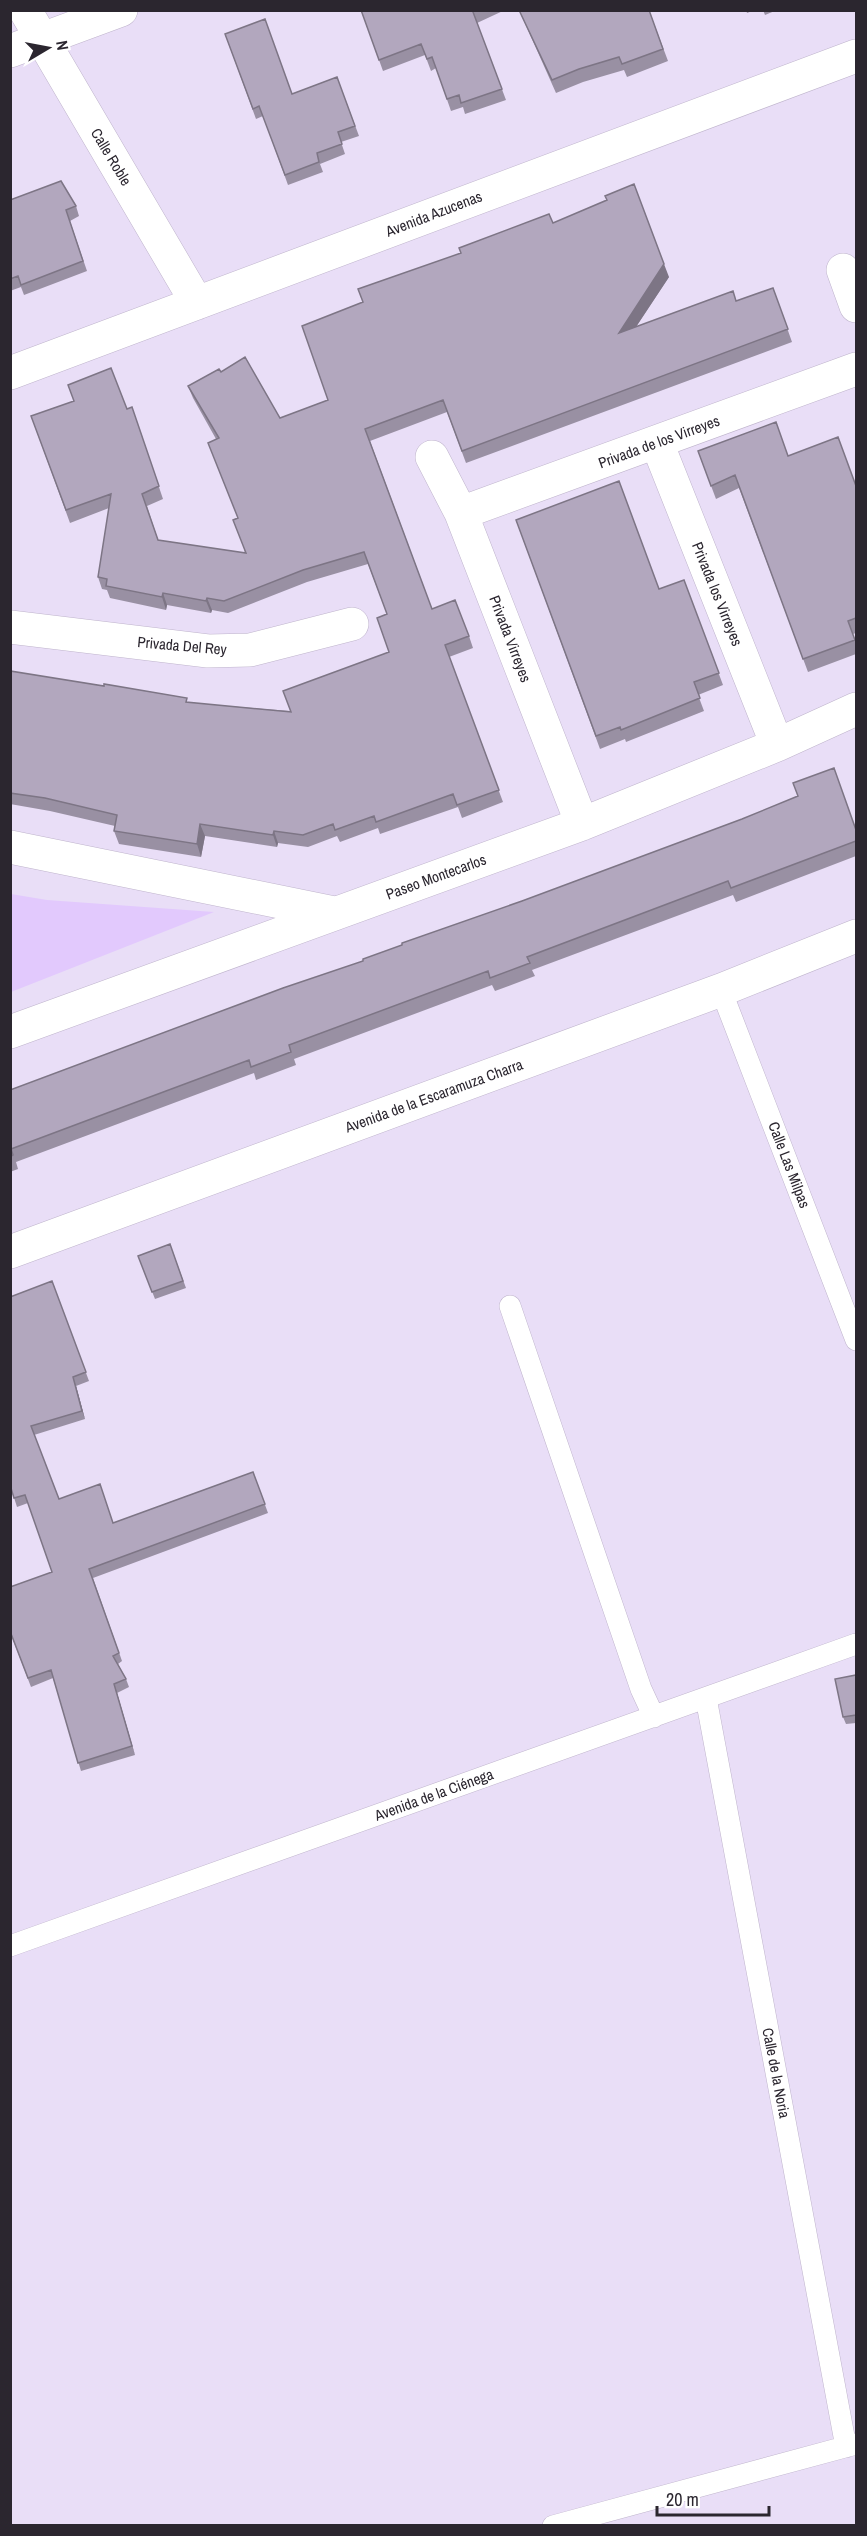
<svg xmlns="http://www.w3.org/2000/svg" width="867" height="2536" font-family="'Archivo Narrow',sans-serif">
<style>
.green{fill:#e2c9fd}
.lines{fill:none;stroke-linecap:round;stroke-linejoin:round}
.lane-casing{stroke:#bfb4cc;stroke-width:22}
.street-casing{stroke:#bfb4cc;stroke-width:34}
.lane{stroke:#fff;stroke-width:21}
.street{stroke:#fff;stroke-width:33}
.wall{fill:#9990a3}
.shaded-wall{fill:#7d7585}
.building{fill:#b2a7be;stroke:#7d7585;stroke-width:1.5}
.labels{text-anchor:middle;stroke-width:5;stroke-linejoin:round;paint-order:stroke}
.street-label{font-size:15px;fill:#2b262f;stroke:#fff}
</style>
<rect width="100%" height="100%" fill="#e9def7"/>
<path class="green" d="M11 894 47 900 214 912 11 992Z"/>
<g class="lines">
<defs>
<path id="lane" d="M721 990 856 1340
M510 1306 641 1689 654 1717
M706 1698 846 2447
M10 1946 856 1644
M553 2526 856 2444"/>
<path id="street" d="M25 10 197 303
M10 51 121 10
M843 270 856 306
M10 373 856 56
M657 443 777 745
M432 457 461 513 582 824
M461 513 856 369
M10 627 208 651 250 650 352 624
M10 847 334 913
M10 1032 582 824 777 745 856 709
M10 1252 721 990 856 936"/>
</defs>
<use href="#lane" class="lane-casing"/>
<use href="#street" class="street-casing"/>
<use href="#lane" class="lane"/>
<use href="#street" class="street"/>
</g>
<path class="wall" d="M361 10H505L477 23 506 100 465 114 463 107 451 111 436 68 431 71 425 55 383 71Z
M519 10H649L668 61 627 77 624 70 583 82 556 93Z
M746 10H755L747 13Z
M763 10H777L765 15Z
M225 34 292 94 337 77 359 136 341 142 345 154 320 164 323 172 288 185 263 116 256 119Z
M10 200 76 206 79 216 70 221 87 271 24 295 21 287 10 291Z
M553 223 669 277 636 327 736 301 773 288 792 342 466 463 447 412 370 441 432 609 469 636 473 648 449 657 503 802 462 818 458 807 380 834 378 828 340 842 337 836 308 847 278 843 277 847 205 836 201 857 119 844 114 831 115 826 50 811 10 804V671L188 703 291 711 389 652 387 614 368 564 307 582 228 613 212 610 211 613 167 605 166 610 110 598 107 590 102 589 98 577 109 508 70 523 31 416 127 409 132 407 163 499 147 506 158 540 245 553 238 519 216 439 193 398 188 386 221 372 280 418 328 400 363 302Z
M698 451 788 456 856 486V633L853 634 856 644V654L808 672 739 488 716 499Z
M516 520 659 589 684 580 723 685 698 695 704 711 626 742 625 739 600 749Z
M856 830V856L736 902 733 895 532 970 535 976 495 991 492 985 294 1059 296 1065 256 1080 254 1073 16 1162 18 1169 10 1172V1090Z
M170 1244 186 1288 155 1299 138 1256Z
M52 1281 89 1381 76 1386 85 1419 34 1435 59 1499 113 1523 253 1472 268 1513 93 1578 122 1661 118 1664 126 1679 129 1687 117 1693 135 1755 81 1771 53 1678 31 1687 10 1632 52 1572 28 1503 17 1507 10 1485Z
M856 1675V1723L846 1724 843 1717Z"/>
<path class="shaded-wall" d="M664 264 669 277 624 345 619 333Z
M163 593 167 605 166 610 162 597Z
M207 598 212 610 211 613 206 601Z
M200 824 205 836 201 857 197 844Z
M274 831 278 843 277 847 273 835Z
M73 1377 76 1386 85 1419 82 1411Z
M114 1684 117 1693 135 1755 132 1746Z"/>
<path class="building" d="M361 10H475L473 12 502 89 461 103 459 95 447 99 432 57 427 59 421 44 379 60Z
M519 10H649L663 49 622 64 619 57 579 69 552 80Z
M265 19 292 94 337 77 355 126 338 132 342 144 317 153 319 162 285 175 259 106 253 109 225 34Z
M61 181 76 206 66 210 83 261 21 285 18 276 10 279V200Z
M634 184 664 264 619 333 733 291 736 301 773 288 788 329 462 451 443 400 365 429 432 609 455 600 469 636 445 645 499 790 457 805 453 794 376 822 374 816 335 830 333 824 303 835 274 831 273 835 200 824 197 844 114 831 117 815 45 798 10 793V671L104 686V684L187 698 186 702 291 712 283 691 389 652 377 618 387 614 364 552 303 570 224 601 207 598 206 601 163 593 162 597 106 586 107 579 98 577 111 494 66 510 31 416 74 401 68 385 111 368 127 409 132 407 159 486 142 494 158 540 246 553 233 520 238 518 208 443 219 438 188 386 219 369 221 372 245 357 280 418 328 400 302 326 363 302 358 289 461 253 459 248 549 214 553 223 607 200 605 196Z
M776 422 788 456 838 437 856 486V618L848 621 855 640 803 659 735 475 711 486 698 451Z
M619 481 659 589 684 580 719 673 694 682 700 698 621 730 620 727 596 736 516 520Z
M834 768 856 830V841L731 888 728 881 527 957 530 963 490 978 488 971 289 1045 291 1052 251 1067 249 1060 91 1119 11 1149 13 1155 10 1157V1090L283 988 363 961V959L402 945V943L522 901 742 819 798 796 793 783Z
M170 1244 183 1281 152 1292 138 1256Z
M52 1281 86 1372 73 1377 82 1411 31 1426 59 1499 100 1484 113 1523 253 1472 265 1504 89 1569 119 1653 113 1656 126 1679 114 1684 132 1746 78 1763 51 1670 28 1678 10 1631V1587L52 1572 25 1495 14 1498 10 1485V1297Z
M856 1675V1715L843 1717 835 1679Z"/>
<g class="labels">
<g class="street-label">
<text transform="translate(111 157) rotate(59)" y="5">Calle Roble</text>
<text transform="translate(434 214) rotate(-21)" y="5">Avenida Azucenas</text>
<text transform="translate(659 442) rotate(-20)" y="5">Privada de los Virreyes</text>
<text transform="translate(717 594) rotate(68)" y="5">Privada los Virreyes</text>
<text transform="translate(510 639) rotate(69)" y="5">Privada Virreyes</text>
<text transform="translate(182 646) rotate(5)" y="5">Privada Del Rey</text>
<text transform="translate(436 877) rotate(-20)" y="5">Paseo Montecarlos</text>
<text transform="translate(434 1096) rotate(-20)" y="5">Avenida de la Escaramuza Charra</text>
<text transform="translate(789 1165) rotate(69)" y="5">Calle Las Milpas</text>
<text transform="translate(434 1795) rotate(-20)" y="5">Avenida de la Ciénega</text>
<text transform="translate(776 2073) rotate(79)" y="5">Calle de la Noria</text>
</g>
</g>
<rect width="867" height="2536" fill="none" stroke="#2b262f" stroke-width="24"/>
<g transform="translate(48 48) rotate(80)" stroke="#ffffff" stroke-width="4.5" paint-order="stroke">
<path d="M0-4.5L10 22L0 15L-10 22Z" fill="#2b262f"/>
<text y="-9" font-size="16" font-weight="bold" text-anchor="middle" fill="#2b262f">N</text>
</g>
<path d="M657 2506v9h112v-9" fill="none" stroke="#2b262f" stroke-width="3"/>
<text x="666" y="2506" font-size="18" fill="#2b262f" stroke="#ffffff" stroke-width="4.5" paint-order="stroke">20 m</text>
</svg>
